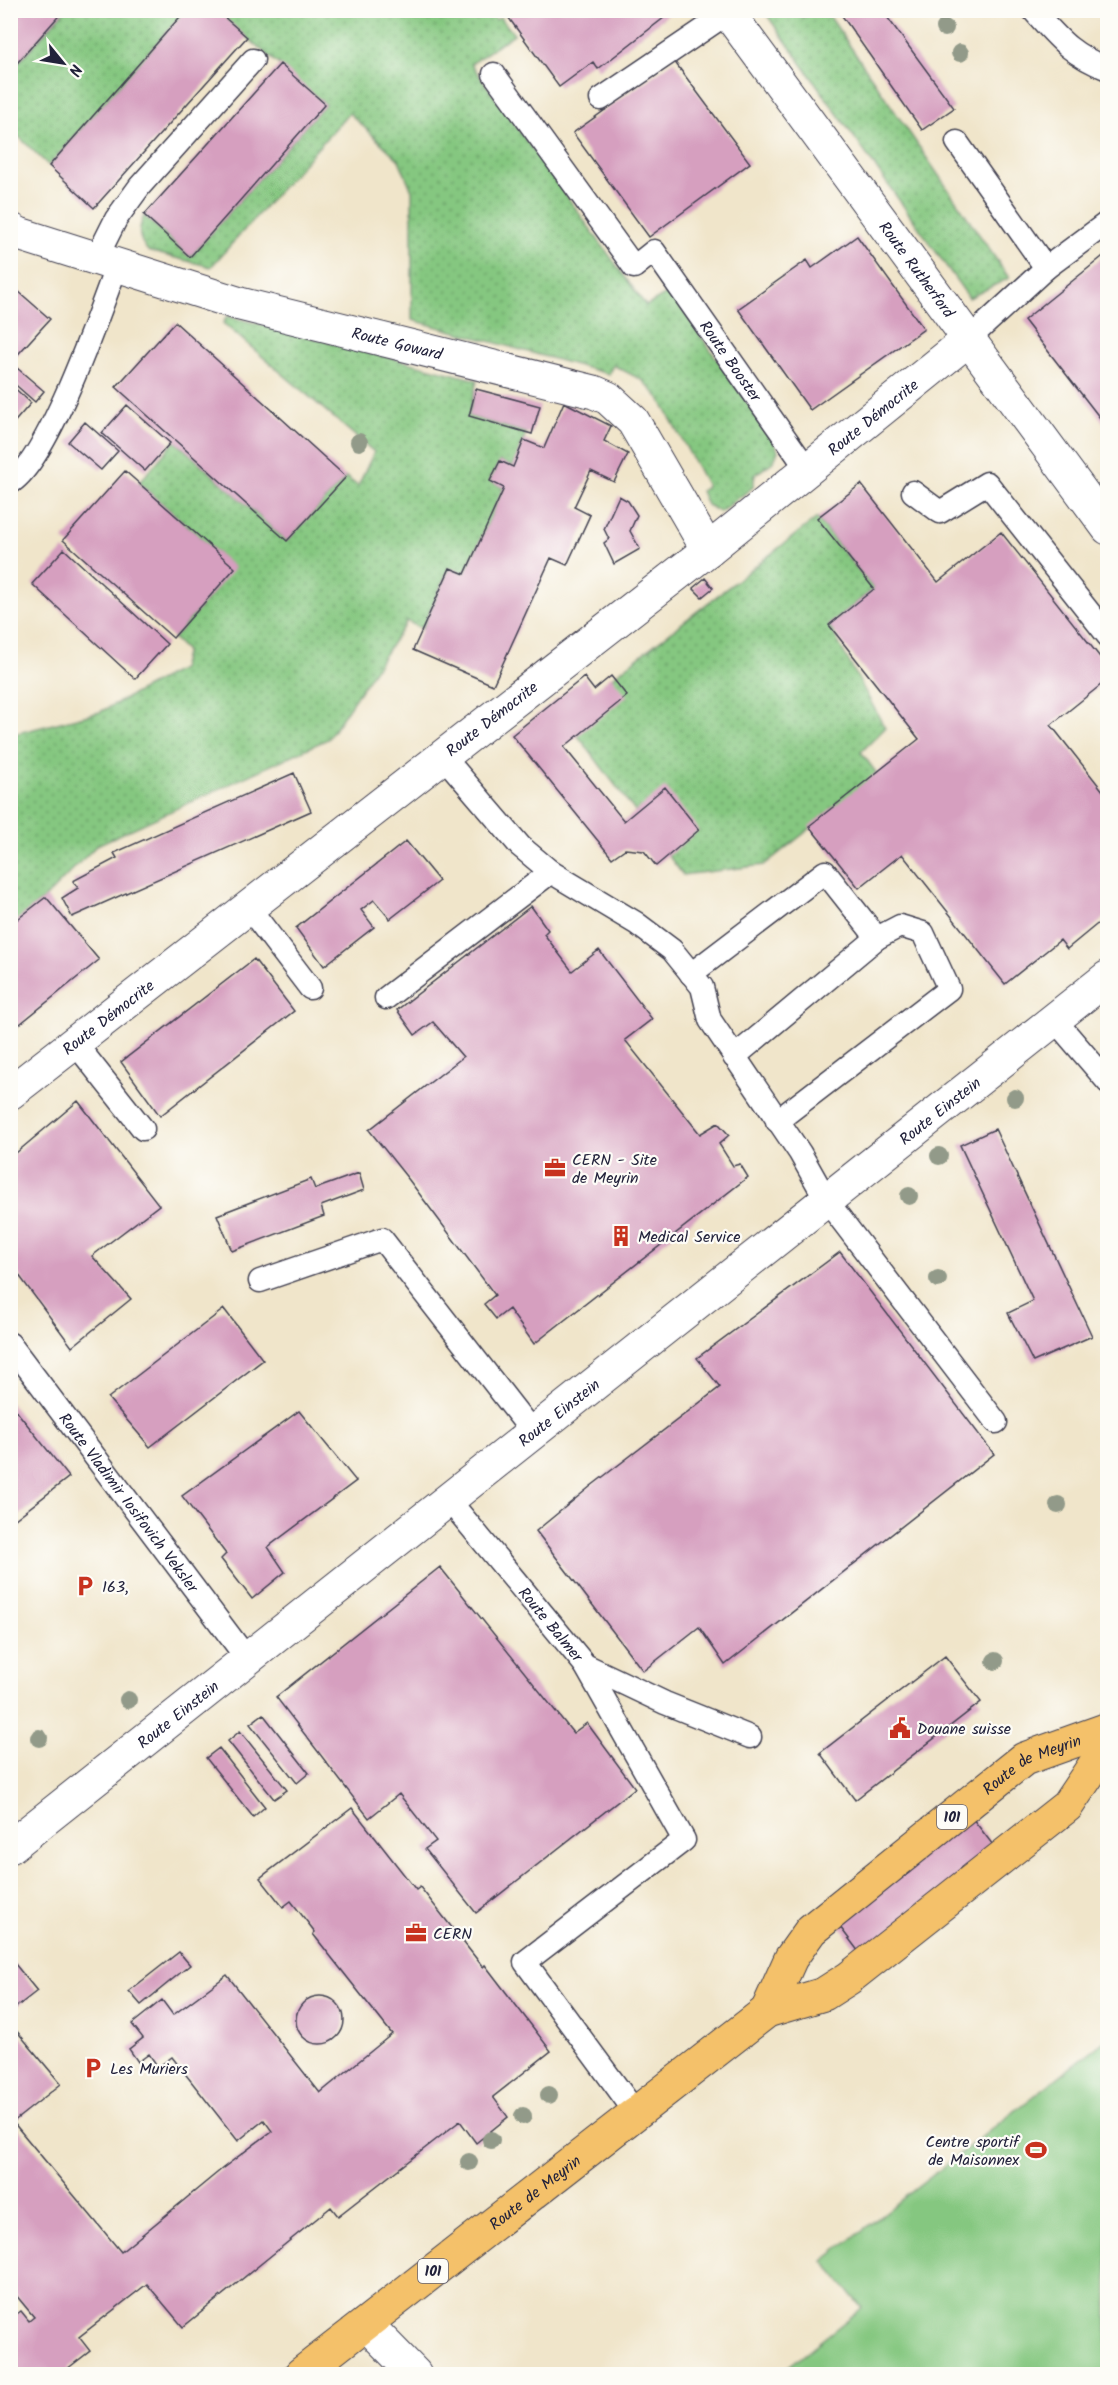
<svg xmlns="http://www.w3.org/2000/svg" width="1118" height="2385" font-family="Kalam,sans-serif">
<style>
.grass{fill:url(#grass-dots);stroke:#54745e;stroke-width:1.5}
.park{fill:#85c780;stroke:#54745e;stroke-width:1.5}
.building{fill:#d69fbf}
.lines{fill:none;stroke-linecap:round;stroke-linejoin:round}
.lane-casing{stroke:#413f50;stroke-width:25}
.street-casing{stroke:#413f50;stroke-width:35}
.primary-casing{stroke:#413f50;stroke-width:35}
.lane{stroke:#fff;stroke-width:22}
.street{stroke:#fff;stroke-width:33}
.primary{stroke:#f4c16a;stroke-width:33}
.tree{fill:#929a89}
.labels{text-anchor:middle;stroke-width:4.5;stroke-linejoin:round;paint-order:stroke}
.shield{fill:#fdfcf7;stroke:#646373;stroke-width:1.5}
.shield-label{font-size:15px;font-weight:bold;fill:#22223b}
.street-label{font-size:16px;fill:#22223b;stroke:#fdfcf7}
.poi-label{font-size:16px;fill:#22223b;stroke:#fdfcf7;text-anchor:start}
</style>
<defs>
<pattern id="grass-dots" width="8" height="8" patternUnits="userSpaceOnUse" patternTransform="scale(1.5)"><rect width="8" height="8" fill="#85c780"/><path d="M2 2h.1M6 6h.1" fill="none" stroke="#6ca16a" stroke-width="1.8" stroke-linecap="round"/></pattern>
</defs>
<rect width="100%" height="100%" fill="#fdfcf7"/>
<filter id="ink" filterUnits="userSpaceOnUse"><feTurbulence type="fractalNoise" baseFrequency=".0167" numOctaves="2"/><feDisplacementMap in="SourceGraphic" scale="12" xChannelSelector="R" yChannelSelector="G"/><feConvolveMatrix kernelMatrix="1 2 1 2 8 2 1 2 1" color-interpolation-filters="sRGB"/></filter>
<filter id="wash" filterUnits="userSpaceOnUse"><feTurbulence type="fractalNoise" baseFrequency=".008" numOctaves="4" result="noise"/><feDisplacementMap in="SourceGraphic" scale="24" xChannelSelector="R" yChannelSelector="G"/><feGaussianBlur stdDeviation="1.35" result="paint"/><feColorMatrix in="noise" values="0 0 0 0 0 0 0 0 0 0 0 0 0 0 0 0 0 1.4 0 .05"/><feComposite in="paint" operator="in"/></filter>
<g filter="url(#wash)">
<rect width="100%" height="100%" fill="#f0e5ca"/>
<path class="grass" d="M64 11H186L49 166 11 129V71Z
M216 11H490L496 20 500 17 514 34 471 64 646 306 670 292 773 439 778 451 774 461 755 475 753 487 720 512 707 505 701 491 707 486 660 399 642 380 613 365 609 374 412 320V191L399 160 349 113 211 267 148 251C137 238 138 230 144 215L190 257 325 104Z
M764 11H796L803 18 810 11H826L1009 278 969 298Z
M227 316 477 380 469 416 526 433 513 467 500 461 490 481 504 488 465 574 449 568 422 629 407 621 328 739 97 845 46 897 11 925 10 735 100 712 181 669 186 651 173 638 234 568 139 483 175 441 287 541 346 477 358 486 374 452 223 323Z
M817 518 874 589 829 625 885 728 861 752 878 775 764 865 683 875 563 716Z"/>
<path class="park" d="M1107 2039V2374H779L862 2308 823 2261Z"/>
<g id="blocks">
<path class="building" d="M10 10H64L10 71Z
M186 10H216L247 37 94 208 49 166Z
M503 10H674L598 69 593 62 559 87Z
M838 10H882L954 108 922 130Z
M674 61 750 163 649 237 573 133Z
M280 64 325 104 190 257 144 215Z
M857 236 924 329 810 410 738 309 807 260 812 268Z
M1107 253V427L1024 320Z
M10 284 50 319 10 363Z
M175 322 346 477 287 541 116 387Z
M17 368 44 391 35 402 10 380V376Z
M10 384 31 403 10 427Z
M476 389 540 406 532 434 469 416Z
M564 402 611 426 604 441 628 454 614 482 591 471 574 507 590 515 567 565 551 558 493 685 413 650 450 568 465 574 504 488 490 481 500 461 513 467 524 440 544 448Z
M127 405 170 443 145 471 102 433Z
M85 422 118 451 101 470 68 442Z
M125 471 235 568 173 638 63 540Z
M861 484 938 582 1001 532 1107 666V680L1051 725 1107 796V916L1067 949 1060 940 1005 984 902 854 859 888 809 826 919 739 829 625 874 589 817 518Z
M619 496 628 501 637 515 630 531 640 549 614 564 604 543 609 539 604 529Z
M64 549 167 644 135 679 32 584Z
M705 578 713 588 702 597 693 588Z
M611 676 627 696 564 747 624 821 665 787 699 830 656 866 644 851 625 849 612 858 512 735 584 677 594 690Z
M294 773 311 811 72 917 62 898 78 888 73 881 117 858 114 853Z
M406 841 439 881 390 919 374 900 361 910 374 927 324 966 296 928Z
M46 897 99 960 10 1032V925Z
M531 906 548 930 544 934 572 971 599 950 652 1019 625 1040 700 1134 718 1123 729 1135 719 1144 733 1166 740 1164 748 1177 534 1344 509 1309 496 1319 484 1304 495 1295 409 1180 369 1130 463 1057 433 1022 415 1035 397 1010Z
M254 959 294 1011 160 1116 121 1062Z
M78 1101 159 1205 92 1256 131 1299 72 1347 10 1263V1158Z
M995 1129 1092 1336 1033 1362 1008 1313 1033 1301 960 1145Z
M359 1173 364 1190 321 1206 324 1216 232 1251 217 1215 311 1179 315 1189Z
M840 1252 994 1454 725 1665 699 1627 643 1671 536 1531 591 1486 720 1387 697 1358Z
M224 1309 263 1360 150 1447 108 1398Z
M10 1403 69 1477 10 1523Z
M299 1411 356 1481 268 1547 285 1572 252 1599 221 1559 226 1554 182 1496Z
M440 1567 573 1733 587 1723 635 1788 476 1913 425 1849 436 1841 399 1794 369 1818 276 1697Z
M945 1656 981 1702 855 1800 820 1753Z
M263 1714 309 1773 297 1783 250 1724Z
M240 1731 287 1790 274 1799 228 1741Z
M219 1748 265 1807 253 1817 206 1758Z
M352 1808 416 1890 420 1887 483 1967 485 1965 551 2051 493 2097 508 2117 476 2143 460 2121 338 2216 331 2207 183 2327 147 2284 79 2337 90 2351 67 2369 71 2374H10V2319L21 2311 29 2321 34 2317 10 2288V2023L61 2084 13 2122 121 2252 223 2168 272 2131 264 2120 238 2141 172 2057 158 2067 149 2054 138 2062 129 2049 143 2038 132 2024 162 2000 173 2015 227 1975 320 2093 392 2034 313 1934 315 1932 291 1901 283 1907 260 1878Z
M966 1810 1000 1854 862 1956 834 1919Z
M179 1952 190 1965 141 2005 129 1991Z
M10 1958 37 1991 10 2012Z
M296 2020a24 24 0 1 1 48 0a24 24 0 1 1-48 0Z"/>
</g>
</g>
<g filter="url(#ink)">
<use href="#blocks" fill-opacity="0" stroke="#413f50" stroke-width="1.5"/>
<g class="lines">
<defs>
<g id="lane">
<path d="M1033 10C1059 39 1070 54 1108 69"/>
<path id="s1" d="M494 74 634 267 654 251 807 469"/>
<path d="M601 99 728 13"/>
<path d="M957 142 1046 268"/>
<path d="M96 259 116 219 140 186 253 60"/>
<path d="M969 339 1046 268 1108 222"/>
<path d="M10 483C48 462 100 310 117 265"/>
<path d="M913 492 940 512 987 483 1108 636"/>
<path d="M443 756 520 846 551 872 636 923 672 950 702 987 710 1020 800 1153 827 1201 996 1422"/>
<path d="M249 908 310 988"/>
<path d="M691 974 825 872 877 938 734 1057"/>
<path d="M386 998 551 872"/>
<path d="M1054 1019 1108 1082"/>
<path d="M75 1043 143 1129"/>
<path d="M777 1121 949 989 923 933 900 926 877 938"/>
<path d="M260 1281 382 1239 533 1433"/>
<path id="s2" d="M10 1344 248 1660"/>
<path id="s3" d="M448 1499 585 1665 665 1703 750 1737"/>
<path d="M585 1665 684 1840 525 1962 636 2113"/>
</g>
<g id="street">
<path id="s4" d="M726 10 1108 528"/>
<path id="s5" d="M10 229 19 234 240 304 594 392 608 398 633 421 708 550"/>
<path id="s6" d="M10 1093 708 550 969 339"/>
<path id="s7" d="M10 1847 1108 977"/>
<path d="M366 2324 415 2374"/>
</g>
<g id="primary">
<path id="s8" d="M767 2011 791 1958 811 1930 1024 1759 1108 1729"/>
<path id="s9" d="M301 2374 767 2011 824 1994 849 1978 1067 1806 1108 1745"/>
</g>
</defs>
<use href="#lane" class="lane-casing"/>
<use href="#street" class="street-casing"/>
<use href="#primary" class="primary-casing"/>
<use href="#lane" class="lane"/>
<use href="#street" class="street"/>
<use href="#primary" class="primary"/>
</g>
<g class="tree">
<circle cx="945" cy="28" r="9"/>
<circle cx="960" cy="53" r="9"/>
<circle cx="359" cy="442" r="9"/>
<circle cx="1015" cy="1098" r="9"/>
<circle cx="939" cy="1156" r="9"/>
<circle cx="909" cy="1196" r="9"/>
<circle cx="938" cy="1279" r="9"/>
<circle cx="1058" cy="1505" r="9"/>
<circle cx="995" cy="1661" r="9"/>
<circle cx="128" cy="1700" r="9"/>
<circle cx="39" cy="1738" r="9"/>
<circle cx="549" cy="2095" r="9"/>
<circle cx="523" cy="2116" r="9"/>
<circle cx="491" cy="2140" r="9"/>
<circle cx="469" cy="2162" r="9"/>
</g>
</g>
<defs>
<symbol id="office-bare" viewBox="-9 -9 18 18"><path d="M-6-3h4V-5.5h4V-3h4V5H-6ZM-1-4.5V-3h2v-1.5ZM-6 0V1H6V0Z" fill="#c8321e" stroke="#fdfcf7" stroke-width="2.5" paint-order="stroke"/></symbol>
<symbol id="building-bare" viewBox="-9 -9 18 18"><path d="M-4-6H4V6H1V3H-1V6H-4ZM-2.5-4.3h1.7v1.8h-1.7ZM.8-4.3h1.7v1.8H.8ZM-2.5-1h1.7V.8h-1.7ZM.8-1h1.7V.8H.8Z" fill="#c8321e" stroke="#fdfcf7" stroke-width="2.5" paint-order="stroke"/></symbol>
<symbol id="parking-bare" viewBox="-9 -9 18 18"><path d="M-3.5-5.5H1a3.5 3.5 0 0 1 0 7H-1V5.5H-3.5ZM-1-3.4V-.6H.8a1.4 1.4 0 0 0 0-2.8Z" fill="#c8321e" stroke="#fdfcf7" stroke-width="2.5" paint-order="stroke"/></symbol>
<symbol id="civic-bare" viewBox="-9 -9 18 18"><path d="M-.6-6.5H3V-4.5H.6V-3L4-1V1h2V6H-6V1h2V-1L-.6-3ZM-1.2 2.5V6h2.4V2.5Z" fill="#c8321e" stroke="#fdfcf7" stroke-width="2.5" paint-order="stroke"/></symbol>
<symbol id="stadium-bare" viewBox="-9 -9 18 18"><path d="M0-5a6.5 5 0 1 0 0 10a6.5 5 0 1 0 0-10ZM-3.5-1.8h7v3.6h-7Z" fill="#c8321e" stroke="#fdfcf7" stroke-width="2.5" paint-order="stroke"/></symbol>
</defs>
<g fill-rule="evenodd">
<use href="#office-bare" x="540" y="1153" width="30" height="30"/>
<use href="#building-bare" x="606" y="1221" width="30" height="30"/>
<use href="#parking-bare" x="70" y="1571" width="30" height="30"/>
<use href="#civic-bare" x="885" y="1713" width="30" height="30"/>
<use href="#office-bare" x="401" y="1918" width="30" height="30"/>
<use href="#parking-bare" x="78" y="2053" width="30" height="30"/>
<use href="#stadium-bare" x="1021" y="2135" width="30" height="30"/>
</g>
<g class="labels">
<g class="shield">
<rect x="937" y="1805" width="30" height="24" rx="4.5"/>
<rect x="418" y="2259" width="30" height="24" rx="4.5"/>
</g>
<g class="shield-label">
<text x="952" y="1822">101</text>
<text x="433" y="2276">101</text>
</g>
<g class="street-label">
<text dy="6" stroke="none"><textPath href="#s4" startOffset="322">Route Rutherford</textPath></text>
<text dy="6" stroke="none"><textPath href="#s5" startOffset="404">Route Goward</textPath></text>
<text dy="6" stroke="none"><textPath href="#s1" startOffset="398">Route Booster</textPath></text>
<text dy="6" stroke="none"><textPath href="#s6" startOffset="1096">Route Démocrite</textPath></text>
<text dy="6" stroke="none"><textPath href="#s6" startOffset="610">Route Démocrite</textPath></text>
<text dy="6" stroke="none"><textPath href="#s6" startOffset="124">Route Démocrite</textPath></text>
<text dy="6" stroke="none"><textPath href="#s7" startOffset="1186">Route Einstein</textPath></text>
<text dy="6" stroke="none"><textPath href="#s7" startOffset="700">Route Einstein</textPath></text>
<text dy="6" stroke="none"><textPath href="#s2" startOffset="198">Route Vladimir Iosifovich Veksler</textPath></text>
<text dy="6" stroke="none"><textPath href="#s3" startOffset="162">Route Balmer</textPath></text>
<text dy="6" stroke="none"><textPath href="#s7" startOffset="214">Route Einstein</textPath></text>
<text dy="6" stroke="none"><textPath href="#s8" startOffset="370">Route de Meyrin</textPath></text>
<text dy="6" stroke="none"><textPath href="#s9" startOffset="296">Route de Meyrin</textPath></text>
</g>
<g class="poi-label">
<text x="572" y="1165">CERN - Site<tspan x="572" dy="18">de Meyrin</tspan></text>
<text x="638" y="1242">Medical Service</text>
<text x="102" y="1592">163,</text>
<text x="917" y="1734">Douane suisse</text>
<text x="433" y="1939">CERN</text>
<text x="110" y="2074">Les Muriers</text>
<text x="1019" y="2147" text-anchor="end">Centre sportif<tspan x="1019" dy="18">de Maisonnex</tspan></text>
</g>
</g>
<rect width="1118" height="2385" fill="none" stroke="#fdfcf7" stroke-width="36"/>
<g transform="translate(63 63) rotate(120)" stroke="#fdfcf7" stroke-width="4.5" paint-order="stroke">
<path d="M0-4.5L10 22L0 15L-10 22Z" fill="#22223b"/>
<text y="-9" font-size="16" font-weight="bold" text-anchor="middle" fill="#22223b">N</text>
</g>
</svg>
